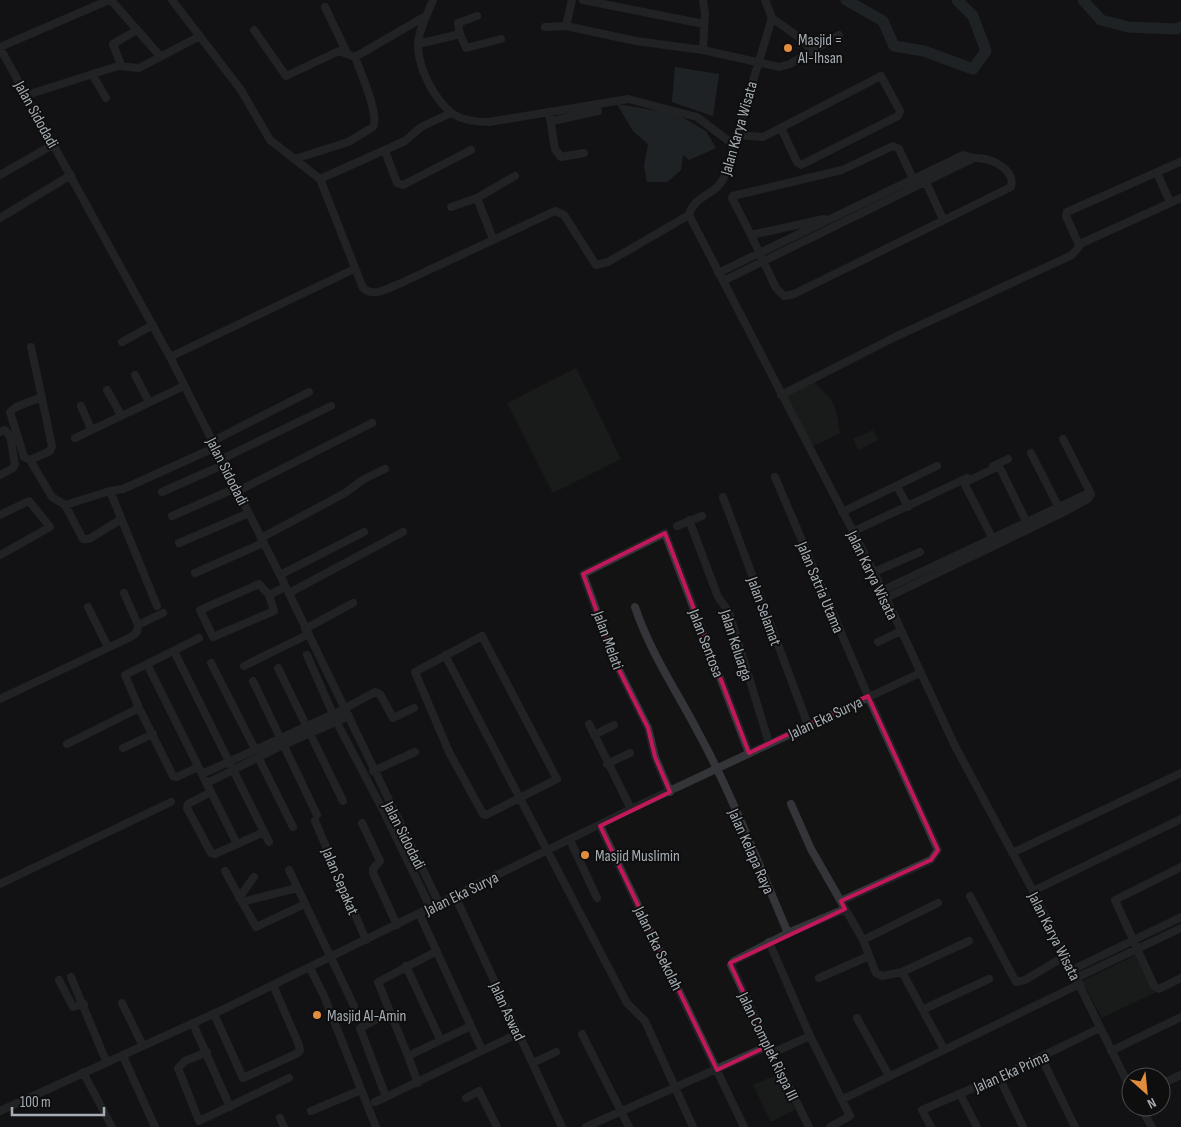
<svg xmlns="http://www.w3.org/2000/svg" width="1181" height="1127" font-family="'Sofia Sans Condensed',sans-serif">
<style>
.green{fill:#1f261f}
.water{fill:#2d373b}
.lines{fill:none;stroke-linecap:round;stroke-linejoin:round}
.river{stroke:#2d373b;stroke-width:11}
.minor{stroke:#343539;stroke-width:8}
.marked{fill:none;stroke:#c2185b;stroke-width:4;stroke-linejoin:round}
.poi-dot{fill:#e28d3c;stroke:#0e0e0f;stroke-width:2}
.labels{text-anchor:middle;stroke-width:4;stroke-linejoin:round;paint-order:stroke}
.poi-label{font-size:16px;fill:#a5acb3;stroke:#0e0e0f;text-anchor:start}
.street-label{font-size:16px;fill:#a5acb3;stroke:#0e0e0f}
</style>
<rect width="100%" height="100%" fill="#131314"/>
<path class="green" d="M576 368 621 459 553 493 507 403Z
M814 382C835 402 836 404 840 433L811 447 786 396Z
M873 430 878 440 858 450 853 439Z
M1136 955 1156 992 1102 1018 1082 981Z
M778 1074 795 1110 771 1122 753 1085Z"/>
<path class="water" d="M675 67 719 74 713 116 672 102Z
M617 104 677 114 706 131 716 148 689 160 683 155 681 170 667 182H647L644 166 648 144 633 131Z"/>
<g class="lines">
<path class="river" d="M846 0 883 21 894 46 924 51 973 69 986 51 973 16 957 0
M1083 0 1101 20 1128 27 1176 29 1181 27"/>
<path class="minor" d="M111 0 160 56
M172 0 241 90 270 140 320 179 363 288C374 298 387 288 399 284L555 211 564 215 596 265 608 262 689 215
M433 0C427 15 420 26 418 43 417 66 434 100 453 114 464 121 476 122 489 122L628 99 697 117 734 145
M583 0 704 24
M703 0 705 13 703 50
M765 0 772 18 724 177C717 195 694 195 689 215L874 572 955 746 1033 891 1131 1090
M325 7 347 53
M772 18 800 38 813 52
M566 26 572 0
M545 27 566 26 636 41 703 50 779 67 790 64 839 35
M254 30 286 76 339 51 355 57C360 71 380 115 373 127L348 142 295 159
M460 34 458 23 477 16
M418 44 460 34 466 48 501 39
M0 47 109 0
M0 48 170 357 280 575 439 903
M355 57 424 17
M121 65 113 44 137 30
M92 74 106 98
M27 95 118 66 139 68 200 36
M549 112 555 149 561 157 584 153
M552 121 598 111
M738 135 763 137 881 76 900 111 898 116 801 165 797 162 781 128
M385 151 397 183 403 185 471 150
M1157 173 1170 202
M0 175 54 144
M924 178 943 219
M320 179 405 141 421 127 451 113
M477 198 493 239
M451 207 477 198 515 176
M0 218 71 175
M824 219 751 235 776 288 784 296 794 294 1011 187C1016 169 990 157 974 158
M751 235 732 198 733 196 842 170 893 146 899 149 913 179
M1079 245 1066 216 1067 212 1180 162
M718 273 963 155 974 158 723 281
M122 342 153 325
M170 357 350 271
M135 375 149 402
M107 390 121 415
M781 395 895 337 1072 255 1082 243 1181 198
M42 397 16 407 10 412 24 457 30 460 52 497 65 505 83 539H89L120 520
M81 406 91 429
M0 432 5 430 10 436 15 464 13 468 0 475
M75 438 184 386
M1063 439 1091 494
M213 441 309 392
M1031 453 1061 512
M222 459 331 406
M30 460 50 451 52 446 31 347
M993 466 1008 459
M775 477 868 696 938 850 931 860 841 901
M897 486 908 507
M110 491 157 606
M238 491 372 423
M162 492 225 464
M723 497 808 725
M65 505 110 491 123 489 216 447
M842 512 937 466
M0 515 29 501 50 527 0 555
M172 516 236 488
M689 520 718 597 729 612 769 743
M677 526 702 516
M852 532 967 478
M261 538 345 493 364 479 385 469
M179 543 249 513
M995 543 964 483 999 466 1028 525
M874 572 920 552
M195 573 263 543
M280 575 364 532
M259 584 269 595 274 611 213 637 200 610Z
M883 590 1084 495
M124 593 138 625
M289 593 403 532
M269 595 285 587
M886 598 1062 513 1088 499 1091 494
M88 607 108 647
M635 607C650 652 676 690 698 732 733 796 759 866 788 933
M305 629 353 603
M482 636 557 779 486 815 483 814 449 752 415 672Z
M878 642 901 631
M174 651 269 842
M307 655 336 721 383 810 430 907
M445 655 627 1003 645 1021 693 1127
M211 663 255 749
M147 664 237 844
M244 666 307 635
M278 668 343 801
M253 681 317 815
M0 699 131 637 137 632 138 625 163 613
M139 708 173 776 177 777 198 767
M589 724 631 809
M594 735 614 725
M67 744 139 708 125 675 199 638
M123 748 153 734
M259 759 293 827
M607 764 630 753
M373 771 415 752
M202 774 338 712 375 692 380 694 393 718 414 708
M207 783 283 745 349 716
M211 792 188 804 187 808 211 853 215 854 264 832
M670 792 655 757 648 728 616 664 583 574 665 533 749 753
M791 804 811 849 863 940 876 973 882 976 902 972 944 1049
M315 821 366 940
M362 823 380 861 373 869V873L397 925
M600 826 744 1127
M570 840 597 898
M1012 853 1181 773
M1181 867 1115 900 1154 986 1159 989 1181 978
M289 870 354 1006
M225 871 256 927 305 904
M0 884 171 802
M1033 891 1181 819
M455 896 562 1127
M970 896 1016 982 1025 980 1065 956
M239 898 254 877
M242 902 297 888
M419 913 482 1050
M863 940 938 903
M769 942 810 1036 850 1116 830 1127
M437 951 378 982 408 1056 471 1026
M406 966 440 1039
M310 968 324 996 376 1127
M1072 970 1181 917
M902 972 969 941
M71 977 106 1061
M819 978 869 956
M1076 978 1181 928
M59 980 73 1007 84 1004
M122 1003 143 1046
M924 1009 989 979
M389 1013 360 1028 386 1097 517 1034
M214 1014 243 1078 296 1054 300 1051 299 1045 273 985
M857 1018 889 1076
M193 1024 230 1107
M582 1034 629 1127
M1111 1051 1181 1017
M207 1052 185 1061 178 1068 199 1121 289 1078
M772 1053 810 1036
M123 1056 155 1127
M408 1056 418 1083
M1041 1057 1075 1127
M533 1063 556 1052
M83 1072 112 1127
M999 1077 1023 1127
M1161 1084 1181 1075
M960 1094 977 1127
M466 1098 479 1091 497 1127
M843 1099 1080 984
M375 1102 386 1097
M1140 1107 1152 1127
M0 1111 222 1010 631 809 920 673
M311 1111 361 1090
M280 1118 284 1127
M586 1127 768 1046
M809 1127 772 1053 731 965 734 961 788 933 845 909
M931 1127 922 1110 999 1077 1100 1028"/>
</g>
<path d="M0 0H1181V1127H0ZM665 533 749 753 868 696 938 850 931 860 841 901 845 909 730 963 768 1046 717 1070 600 826 670 792 655 757 648 728 616 664 583 574Z" fill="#131314" fill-opacity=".55" fill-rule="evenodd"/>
<path class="marked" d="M665 533 749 753 868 696 938 850 931 860 841 901 845 909 730 963 768 1046 717 1070 600 826 670 792 655 757 648 728 616 664 583 574Z"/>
<g class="poi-dot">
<circle cx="788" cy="48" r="5"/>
<circle cx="585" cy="855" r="5"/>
<circle cx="317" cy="1015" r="5"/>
</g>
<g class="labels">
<g class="poi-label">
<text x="798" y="45">Masjid =<tspan x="798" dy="18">Al-Ihsan</tspan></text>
<text x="595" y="861">Masjid Muslimin</text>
<text x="327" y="1021">Masjid Al-Amin</text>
</g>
<g class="street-label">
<text transform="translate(37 114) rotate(61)" y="6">Jalan Sidodadi</text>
<text transform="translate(738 128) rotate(-74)" y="6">Jalan Karya Wisata</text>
<text transform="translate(228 471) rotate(63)" y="6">Jalan Sidodadi</text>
<text transform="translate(873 575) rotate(64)" y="6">Jalan Karya Wisata</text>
<text transform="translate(821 587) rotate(67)" y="6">Jalan Satria Utama</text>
<text transform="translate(765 611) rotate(70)" y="6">Jalan Selamat</text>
<text transform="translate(609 640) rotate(70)" y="6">Jalan Melati</text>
<text transform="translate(707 643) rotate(69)" y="6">Jalan Sentosa</text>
<text transform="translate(737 645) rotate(72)" y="6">Jalan Keluarga</text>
<text transform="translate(825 717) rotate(-25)" y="6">Jalan Eka Surya</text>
<text transform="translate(405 835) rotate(63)" y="6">Jalan Sidodadi</text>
<text transform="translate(752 851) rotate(66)" y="6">Jalan Kelapa Raya</text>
<text transform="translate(341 881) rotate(67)" y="6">Jalan Sepakat</text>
<text transform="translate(461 893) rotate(-26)" y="6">Jalan Eka Surya</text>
<text transform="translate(1055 936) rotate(63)" y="6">Jalan Karya Wisata</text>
<text transform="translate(659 948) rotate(64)" y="6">Jalan Eka Sekolah</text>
<text transform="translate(508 1011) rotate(65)" y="6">Jalan Aswad</text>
<text transform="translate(769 1046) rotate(64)" y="6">Jalan Complek Rispa III</text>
<text transform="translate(1011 1071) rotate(-24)" y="6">Jalan Eka Prima</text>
</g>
</g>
<g transform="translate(1146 1092) rotate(153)"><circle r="24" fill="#0e0e0f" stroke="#4a4d51"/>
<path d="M0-4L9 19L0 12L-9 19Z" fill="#e28d3c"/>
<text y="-8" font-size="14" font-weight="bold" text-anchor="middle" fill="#a5acb3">N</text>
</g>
<path d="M12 1107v8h92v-8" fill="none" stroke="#a5acb3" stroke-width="2.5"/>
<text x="20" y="1107" font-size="15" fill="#a5acb3" stroke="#0e0e0f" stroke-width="4" paint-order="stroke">100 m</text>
</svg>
